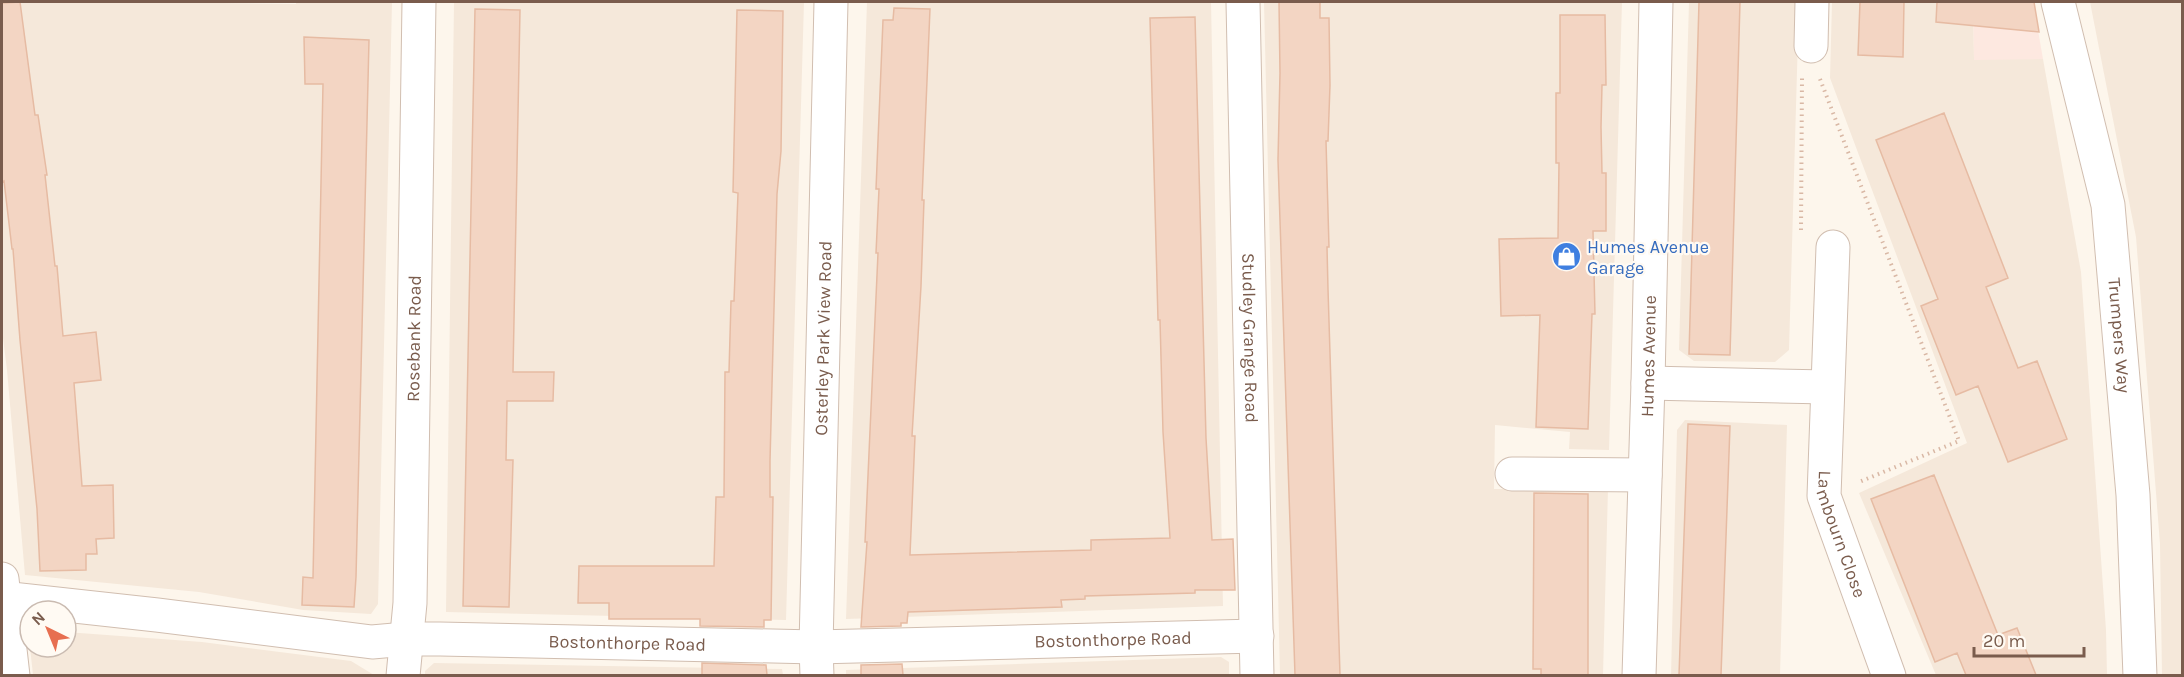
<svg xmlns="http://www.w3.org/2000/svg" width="2184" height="677" font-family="Karla,sans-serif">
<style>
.residential{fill:#f5e8da}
.commercial{fill:#fde8e0}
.building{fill:#f3d5c3;stroke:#e6bba3;stroke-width:1.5}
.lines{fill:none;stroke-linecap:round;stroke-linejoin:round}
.minor-casing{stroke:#d1beb0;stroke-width:35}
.path{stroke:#d9b8a5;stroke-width:4;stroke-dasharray:1.5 4.5;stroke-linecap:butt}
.minor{stroke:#fff;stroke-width:33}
.labels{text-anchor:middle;stroke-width:4.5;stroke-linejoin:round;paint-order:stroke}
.shop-label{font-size:18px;fill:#366cbe;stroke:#fffaf3;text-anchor:start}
.street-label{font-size:18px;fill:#7a5c4d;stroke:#fffaf3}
</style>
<rect width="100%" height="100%" fill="#fdf6ec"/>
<path class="residential" d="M2 2H221L222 3 296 4V2H392L378 604 371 614 303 610 199 592 25 575 7 370 2 330Z
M454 2H804L786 620 446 612Z
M867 2H1211L1223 606 846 619Z
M1264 2H1622L1609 450 1569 449 1570 432 1495 425 1494 489H1608L1603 675H1280Z
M1689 2H1799L1789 350 1775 362 1694 361 1679 350Z
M1832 2H1973L1974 59H2043L2081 272 2106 630 2107 675H1936L1859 493 1967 443 1830 78Z
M2090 2H2182V675H2162L2160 544 2136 237Z
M1685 420 1787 425 1780 675 1671 676 1677 430Z
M28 629H30V647H66V632L202 642 351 661 374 675H33Z
M1221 657 1229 662V675L846 676V670Z
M434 663 782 669 783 675 425 676V671Z"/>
<path class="commercial" d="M1973 2H2033L2043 59 1974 60Z"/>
<path class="building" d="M20 2 35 115H38L47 175H45L55 266H57L63 336 96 332 101 380 74 383 82 486 113 485 114 538 96 539 97 554H86V570L40 571 37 509 20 340 13 249H12L4 181 2 182V3Z
M1279 2H1320V18H1329L1330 85 1328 141H1326L1329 247H1327L1328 289 1340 675H1295L1278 160 1280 73Z
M1699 2H1740L1730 355 1689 354Z
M1860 2H1904L1903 57 1858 55Z
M1937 2H2034L2039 32 1936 22Z
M894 8 930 9 922 200H924L921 286 912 436H915L910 555 1091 550V540L1170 538 1163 432 1160 320H1158L1150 18 1195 17 1206 438 1212 540 1233 539 1235 590H1195V593L1085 596V599L1061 600 1062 607 908 612 907 623H901V626L861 627 867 542H865L878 253H876L879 189H876L883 20H893Z
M475 9 520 10 513 372H554L553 401H507L506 460H513L509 607 463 606Z
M737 10 783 11 781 151 777 194 770 461V497H773L771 620H764V627L700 626V619H609V603H578L579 566H714L716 497H724L725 372H729L731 301H734L738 193 733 192Z
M1560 15H1605L1606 85H1602L1601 127 1602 173H1606V231H1593L1595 314H1592L1588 429 1536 427 1540 315 1501 316 1499 239 1558 238 1559 163H1556V93H1560Z
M304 37 369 40 356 577 354 607 302 605 303 577 313 578 323 84H305Z
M1944 113 2008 278 1986 287 2018 368 2037 361 2067 439 2008 462 1978 386 1956 395 1921 306 1938 299 1876 140Z
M1688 424 1730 426 1721 675H1679Z
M1934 475 1998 635 2017 628 2036 675H1966L1957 653 1935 662 1871 499Z
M1534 493 1588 494V675H1541V669H1533Z
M702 663 766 665 767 675H702Z
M902 664 903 675H861V665Z"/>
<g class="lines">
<defs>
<g id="minor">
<path id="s1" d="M1243 2 1257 676"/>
<path id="s2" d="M2058 2 2108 205 2133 495 2140 676"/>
<path d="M1811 46 1812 2"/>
<path id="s3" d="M1833 247 1824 496 1889 676"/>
<path d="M1648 383 1827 387"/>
<path d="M1512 474 1645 475"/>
<path d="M2 579 13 676"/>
<path id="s4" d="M2 598 157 615 372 642 406 639H440L816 647 1257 636"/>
<path id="s5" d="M403 676 410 603 419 2"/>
<path id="s6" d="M817 676 816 647 831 2"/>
<path id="s7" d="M1639 676 1648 383 1656 2"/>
</g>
</defs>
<use href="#minor" class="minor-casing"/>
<path class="path" d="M1820 79 1959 441 1859 482
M1801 230 1802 78"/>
<use href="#minor" class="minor"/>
</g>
<defs>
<symbol id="shop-disc" viewBox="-11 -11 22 22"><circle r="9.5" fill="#3f7fe0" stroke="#fffaf3"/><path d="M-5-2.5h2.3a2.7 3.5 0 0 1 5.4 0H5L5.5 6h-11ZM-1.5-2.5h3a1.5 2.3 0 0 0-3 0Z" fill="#fff"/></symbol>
</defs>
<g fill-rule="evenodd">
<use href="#shop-disc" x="1550" y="240" width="33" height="33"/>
</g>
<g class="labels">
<g class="shop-label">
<text x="1587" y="253">Humes Avenue<tspan x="1587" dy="21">Garage</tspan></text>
</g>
<g class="street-label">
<text dy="6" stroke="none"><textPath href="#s2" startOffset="340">Trumpers Way</textPath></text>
<text dy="6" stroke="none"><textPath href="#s1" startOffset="336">Studley Grange Road</textPath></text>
<text dy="6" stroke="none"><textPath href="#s5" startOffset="338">Rosebank Road</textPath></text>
<text dy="6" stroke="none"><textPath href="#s6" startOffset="338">Osterley Park View Road</textPath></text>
<text dy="6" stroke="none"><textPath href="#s7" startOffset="320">Humes Avenue</textPath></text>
<text dy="6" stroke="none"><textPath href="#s3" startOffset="290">Lambourn Close</textPath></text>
<text dy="6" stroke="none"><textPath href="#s4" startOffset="1114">Bostonthorpe Road</textPath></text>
<text dy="6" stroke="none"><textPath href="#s4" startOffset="628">Bostonthorpe Road</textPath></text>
</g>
</g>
<rect width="2184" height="677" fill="none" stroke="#7a5c4d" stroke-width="6"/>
<g transform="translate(48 629) rotate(317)"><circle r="28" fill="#fffaf3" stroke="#cabbb1" stroke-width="1.5"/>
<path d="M0-4.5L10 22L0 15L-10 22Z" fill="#e76f51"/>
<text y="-9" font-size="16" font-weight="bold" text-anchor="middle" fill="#7a5c4d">N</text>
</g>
<path d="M1974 647v9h110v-9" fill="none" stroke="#7a5c4d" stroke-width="3"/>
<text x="1983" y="647" font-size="18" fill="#7a5c4d" stroke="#fffaf3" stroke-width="4.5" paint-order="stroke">20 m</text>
</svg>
